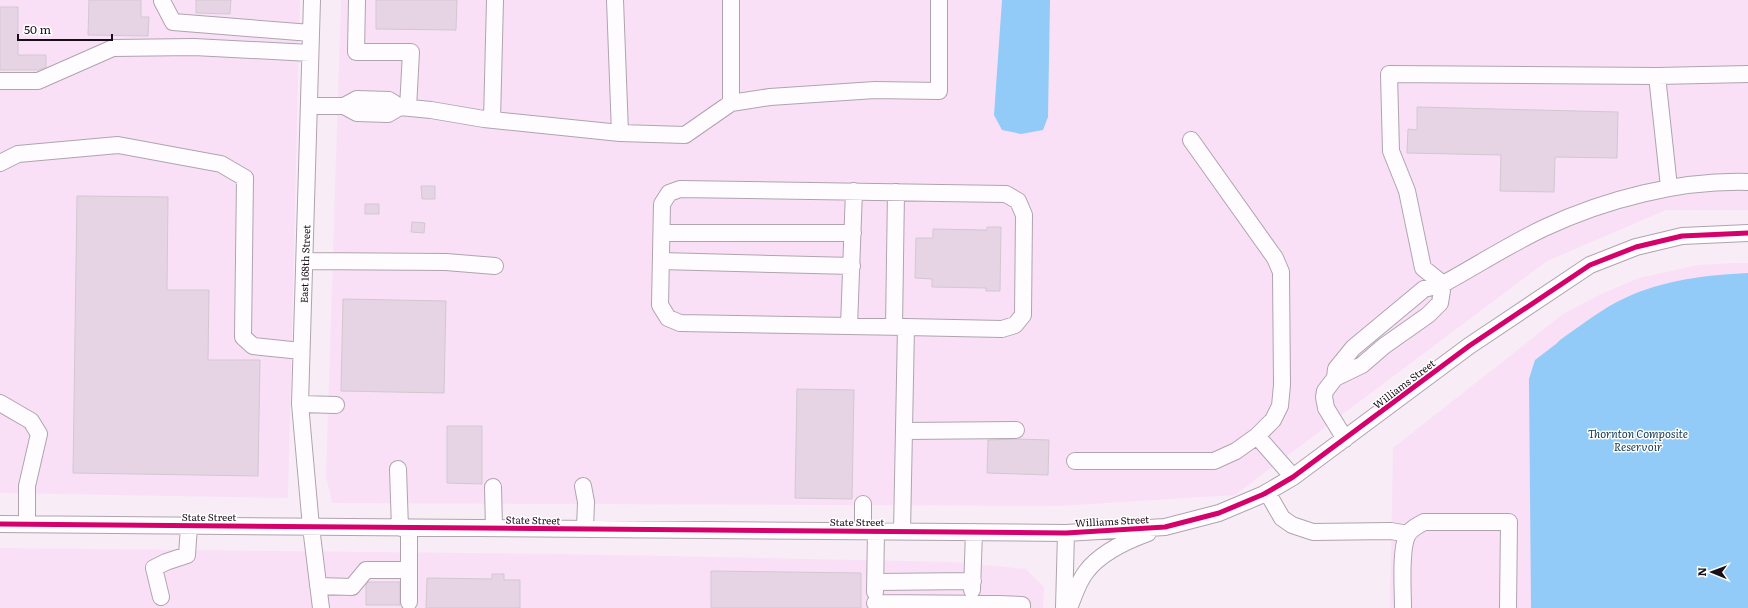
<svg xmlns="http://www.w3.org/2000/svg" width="1748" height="608" font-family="Literata,serif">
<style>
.built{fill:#f9e0f7}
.water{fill:#92cbf7}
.building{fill:#e6d4e5;stroke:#d2c7d1}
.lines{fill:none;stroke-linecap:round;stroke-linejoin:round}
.minor-casing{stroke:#afa4ae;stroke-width:18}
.minor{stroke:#fefcfe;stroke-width:16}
.cycleway-casing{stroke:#fff;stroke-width:8}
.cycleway{stroke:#d6006c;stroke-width:5}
.labels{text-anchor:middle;stroke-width:3;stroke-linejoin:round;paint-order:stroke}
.street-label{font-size:10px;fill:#190f18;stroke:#fff}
.water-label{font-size:11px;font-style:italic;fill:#11364d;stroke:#fff}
</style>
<rect width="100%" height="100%" fill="#f8ecf7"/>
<path class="built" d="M0 0H300L288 498 0 493Z
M341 0H1748V210H1666L1547 261 1235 495 1059 506 332 503 326 476Z
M1733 263H1748V608H1390L1393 448 1563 314 1599 295 1639 278 1698 265Z
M0 548 565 554 953 562 1026 569 1044 587 1043 608H0Z"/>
<path class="water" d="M1002 0H1050L1048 117 1043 130 1021 134 1002 130 994 115Z
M1748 273V608H1531L1529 379 1535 360 1556 344 1560 340C1580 326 1603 308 1625 298 1663 280 1706 275 1748 273Z"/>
<path class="building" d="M89 0H141V17H149L148 36 88 35Z
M196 0H231L230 14 196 13Z
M376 0H457L456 30 376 29Z
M0 7H18V55H46V67L39 70H0Z
M1417 107 1618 112 1617 158 1555 157 1554 192 1500 191 1501 155 1407 153 1408 129 1417 130Z
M421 186H435V199H422Z
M77 196 168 197 167 290H209L208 360H260L258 476 73 473Z
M365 204H379V214H365Z
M412 222 425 223 424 233 411 232Z
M987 227H1001L1000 291H986V288L932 287V279L915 278 916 238H933V229L987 230Z
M343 299 446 301 444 393 341 391Z
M797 389 854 390 852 499 795 498Z
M447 426H482V484L447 483Z
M1017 439 1049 440 1048 475 987 473 988 440Z
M711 571 861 573V608H711Z
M492 574H504V580H520V608H426L427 578 492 579Z
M368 582H400V605H366V585Z"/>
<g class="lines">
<defs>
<path id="minor" d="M312 0 300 404 311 527 321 608
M357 0 356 52H411L408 108
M615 0 620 133
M162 1 173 22 311 33
M1657 76 1748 74
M0 81H38L113 48 194 47 310 53
M731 103V0
M309 106H344L357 99 389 100 400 107 388 114 357 113 344 106
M400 107 431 110 484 119 620 133 685 135 731 103 770 97 875 90 939 91V0
M492 120 495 0
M0 163 18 154 118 145 221 164 245 178 243 337 253 346 301 351
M1669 187 1657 76 1389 74 1391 151 1407 191 1423 268 1443 284C1476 266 1510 244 1544 228 1606 199 1680 180 1748 182
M662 233H853
M305 261 446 262 495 266
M661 261 852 266
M849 326 854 191
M894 327 896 192
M1335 378 1336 369 1353 348 1424 289 1443 284 1440 303 1428 315 1384 346 1362 365 1335 378 1325 391 1324 397 1326 408 1345 439
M0 403 31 421 39 434 27 486V524
M300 404 336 405
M904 431 1016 430
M1257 436 1293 477
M1075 461H1214L1236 451 1257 436 1273 420 1280 406 1282 385 1281 272 1275 258 1191 140
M398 469 400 528
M583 486 586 502 585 529
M493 487 494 528
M1267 492 1282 518 1292 525 1313 532 1391 531 1408 534
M0 524 1066 533 1165 527 1219 513 1264 494 1293 477 1469 346 1590 265 1636 247 1682 236 1748 233
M863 531V504
M902 532 906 327 1002 329 1015 325 1023 315 1024 215 1018 201 1006 194 680 189 669 193 662 204 660 305 668 318 680 323 906 327
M409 570V528
M876 582 973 581
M318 586 352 587 366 570H409V602
M972 590 974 532
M875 592 876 531
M161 597 154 568 166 562 187 555 189 526
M875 603 998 604V608
M998 604 1022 605V608
M1064 608 1066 533
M1069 608C1074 596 1078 582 1086 572 1100 553 1126 541 1148 533
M1403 608C1403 590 1400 551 1407 536 1410 529 1417 526 1424 522H1509L1508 608"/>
</defs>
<use href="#minor" class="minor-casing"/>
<use href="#minor" class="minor"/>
<defs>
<path id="cycleway" d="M0 524 1066 533 1165 527 1219 513 1264 494 1293 477 1469 346 1590 265 1636 247 1682 236 1748 233"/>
</defs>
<use href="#cycleway" class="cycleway-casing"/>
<use href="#cycleway" class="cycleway"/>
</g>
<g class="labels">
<g class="street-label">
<text transform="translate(305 264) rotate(-88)" y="4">East 168th Street</text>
<text transform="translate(1404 384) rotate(-37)" y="4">Williams Street</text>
<text x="209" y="521">State Street</text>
<text transform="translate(533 520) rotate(1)" y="4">State Street</text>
<text transform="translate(1112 521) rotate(-3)" y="4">Williams Street</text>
<text x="857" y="526">State Street</text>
</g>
<g class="water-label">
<text x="1638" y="438">Thornton Composite<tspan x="1638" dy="13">Reservoir</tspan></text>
</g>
</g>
<g transform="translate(1712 572) rotate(271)" stroke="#ffffff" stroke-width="3" paint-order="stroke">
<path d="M0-3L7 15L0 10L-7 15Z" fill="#190f18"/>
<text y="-6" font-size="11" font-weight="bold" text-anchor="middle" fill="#190f18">N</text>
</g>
<path d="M18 34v6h94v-6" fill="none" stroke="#190f18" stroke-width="2"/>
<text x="24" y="34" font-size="12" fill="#190f18" stroke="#ffffff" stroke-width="3" paint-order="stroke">50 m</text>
</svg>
